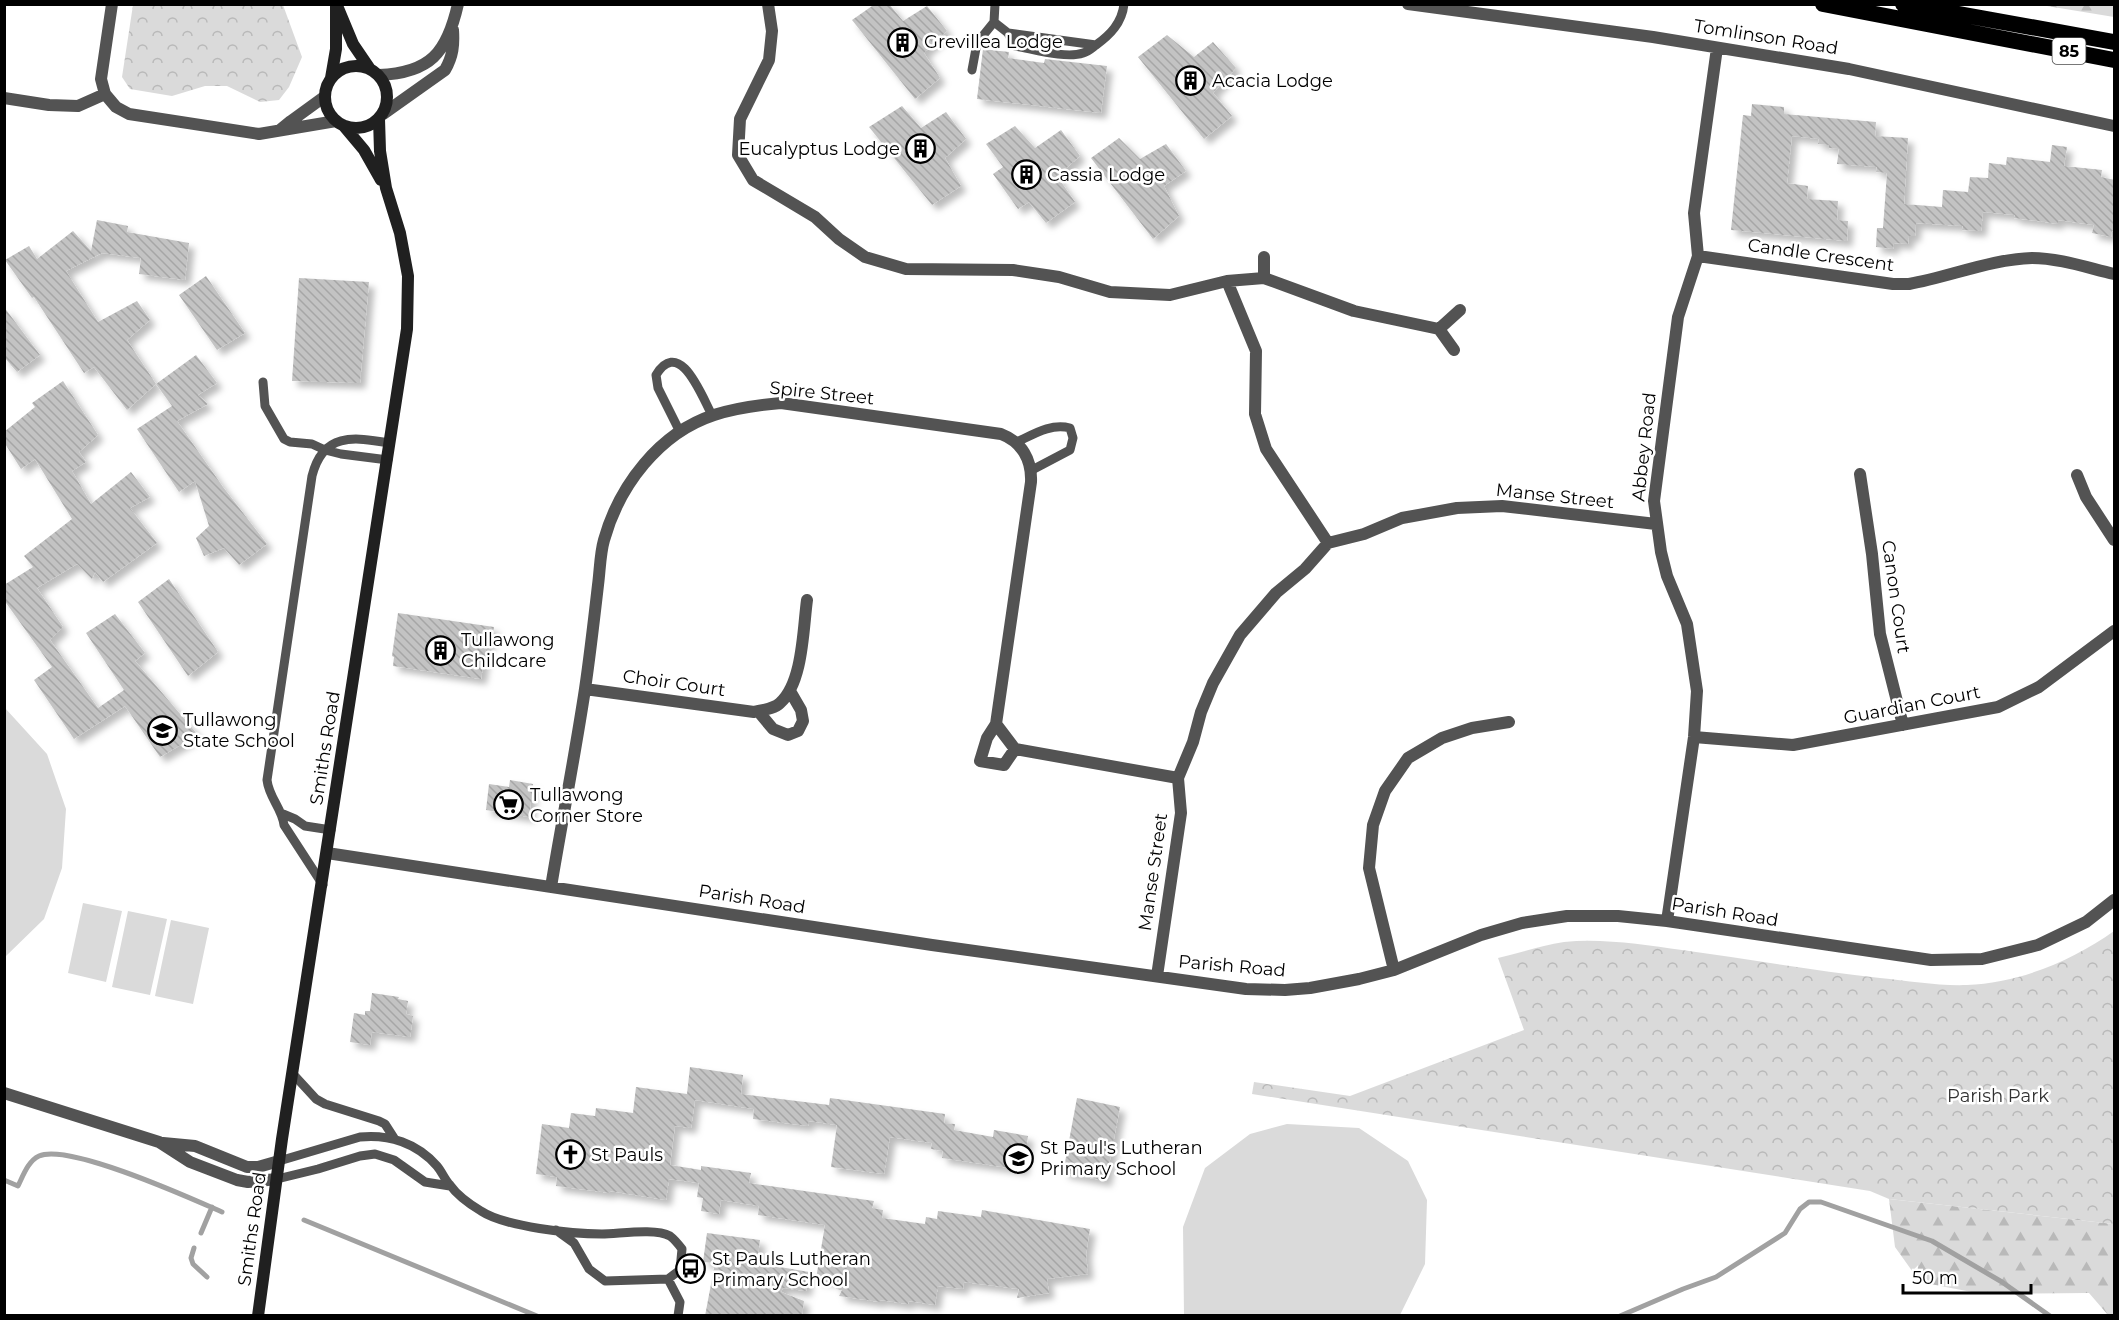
<svg xmlns="http://www.w3.org/2000/svg" width="2119" height="1320" font-family="Montserrat,sans-serif">
<style>
.forest{fill:url(#forest-firs)}
.park{fill:url(#park-crowns)}
.pitch{fill:#dadada}
.lines{fill:none;stroke-linecap:round;stroke-linejoin:round}
.stream{stroke:#a1a1a1;stroke-width:5}
.building{fill:url(#building-back-hatch);filter:url(#shadow)}
.service{stroke:#535353;stroke-width:9}
.minor{stroke:#535353;stroke-width:12}
.secondary{stroke:#202020;stroke-width:12}
.trunk{stroke:#000;stroke-width:16}
.labels{text-anchor:middle;stroke-width:5;stroke-linejoin:round;paint-order:stroke}
.shield{fill:#fff;stroke:#4c4c4c;stroke-width:1.5}
.shield-label{font-size:16px;font-weight:bold;fill:#000}
.street-label{font-size:18px;fill:#000;stroke:#fff}
.poi-label{font-size:18px;fill:#000;stroke:#fff;text-anchor:start}
.park-label{font-size:18px;fill:#313131;stroke:#fff}
</style>
<defs>
<pattern id="forest-firs" width="22" height="20" patternUnits="userSpaceOnUse" patternTransform="scale(1.5)"><rect width="22" height="20" fill="#dadada"/><path d="M5 1l3.5 6h-7zM16 11l3.5 6h-7z" fill="#b9b9b9"/></pattern>
<pattern id="park-crowns" width="20" height="18" patternUnits="userSpaceOnUse" patternTransform="scale(1.5)"><rect width="20" height="18" fill="#dadada"/><path d="M2 6a3 3 0 1 1 6 0M12 15a3 3 0 1 1 6 0" fill="none" stroke="#b9b9b9"/></pattern>
<pattern id="building-back-hatch" width="6" height="6" patternUnits="userSpaceOnUse" patternTransform="scale(1.5)"><rect width="6" height="6" fill="#c3c3c3"/><path d="M-1 5l2 2M0 0l6 6M5-1l2 2" fill="none" stroke="#a6a6a6"/></pattern>
<filter id="shadow"><feDropShadow dx="5.5" dy="5.5" stdDeviation="3" flood-color="#0004"/></filter>
</defs>
<rect width="100%" height="100%" fill="#fff"/>
<path class="forest" d="M2041 5H2114V17Z
M1889 1199 2114 1224V1315H2108L2089 1293 1982 1294 1920 1282 1895 1247Z"/>
<path class="park" d="M133 5H283L302 57 289 87 279 100 260 102 227 86H205L172 96 130 89 122 77Z
M2114 931V1224L1889 1199 1870 1191 1252 1094 1254 1082 1350 1096 1524 1030 1498 958C1520 953 1542 945 1564 942 1603 938 1644 945 1682 950 1748 959 1814 971 1880 978 1909 981 1938 986 1967 985 2019 983 2072 961 2114 931Z"/>
<path class="pitch" d="M5 708 47 754 66 809 62 868 44 919 5 957Z
M83 903 122 911 106 982 68 973Z
M128 911 167 919 150 995 112 987Z
M171 920 209 928 193 1004 155 996Z
M1287 1124 1359 1128 1408 1161 1427 1200 1425 1264 1400 1315H1184L1183 1227 1205 1168 1250 1134Z"/>
<g class="lines">
<path class="stream" d="M4 1180 18 1186C23 1176 28 1161 39 1156 69 1143 190 1198 222 1212
M304 1220 537 1316
M201 1233 212 1207
M194 1248 191 1258 193 1264 207 1277
M1620 1316 1683 1289 1716 1277 1785 1233 1800 1209 1809 1202H1821L1932 1241 2002 1282 2050 1316"/>
</g>
<path class="building" d="M875 4H889L903 21 927 6 947 31 924 53 940 78 915 99 852 20Z
M1167 35 1194 57 1213 42 1236 68 1213 93 1232 116 1204 139 1138 57Z
M983 49 1009 52 1008 58 1044 63 1045 59 1107 66 1101 113 977 99Z
M1752 104 1784 107V114L1876 122 1875 136 1908 138 1904 204 1942 207 1943 190 1968 192 1970 177 1988 178 1989 163 2006 165 2007 157 2050 162 2052 145 2067 147 2064 166 2102 170 2101 177 2115 180V232L2112 231 2111 237 2092 233 2094 225 2058 220V224L2045 222 2014 218 2015 215 1983 212 1981 231 1962 230 1963 226 1916 223 1915 236H1909L1908 244 1894 243 1893 249 1876 247 1877 228H1883L1887 173 1876 172 1877 167 1837 164 1839 149 1829 148V145L1818 144 1819 139 1792 136 1787 183 1808 186 1807 199 1838 201 1837 220 1848 221 1847 241 1731 230 1743 115 1751 116Z
M902 106 921 128 946 112 966 139 945 158 961 186 932 205 869 127Z
M1015 126 1035 148 1061 130 1080 156 1057 176 1075 202 1046 223 1029 202 1018 209 993 174 1003 167 986 144Z
M1119 138 1140 159 1166 144 1186 171 1164 186 1179 216 1153 239 1091 158Z
M97 220 128 226 127 232 189 243 185 280 139 274 141 258 102 253 66 271 98 322 137 301 150 320 127 340 156 384 127 410 94 367 84 373 34 297 32 298 5 260 29 246 37 259 73 231 91 251Z
M206 276 245 333 217 350 179 295Z
M299 278 369 282 360 383 292 381Z
M4 307 40 355 17 372 4 357Z
M196 355 217 383 198 395 208 404 177 421 223 487 267 544 239 565 224 548 204 556 196 538 209 526 195 481 179 492 137 429 172 406 156 384Z
M63 381 98 435 79 452 86 462 72 471 91 504 131 472 150 497 130 508 157 543 103 582 95 572 92 579 77 564 37 588 63 627 50 640 98 708 124 690 86 633 115 614 145 653 135 661 198 735 160 757 125 706 74 739 34 680 52 667 4 600V585L33 567 24 556 72 519 35 459 21 469 4 442V432L35 407 32 403Z
M169 579 218 652 188 676 138 602Z
M398 613 494 627 491 643H487L481 679 393 666 394 657 392 656Z
M510 780 533 784 529 817 486 810 489 784 509 787Z
M372 993 399 997 398 999 408 1001 406 1014 413 1016 410 1037 372 1032 370 1045 350 1042 354 1013 365 1015V1011H370Z
M690 1067 743 1075 741 1094 829 1105 830 1098 945 1114 944 1123 955 1124 954 1130 993 1137 994 1130 1028 1136 1023 1170 942 1158 943 1151 931 1149 932 1143 890 1137 884 1174 831 1167 837 1125 809 1121 808 1126 753 1119 754 1109 695 1100 691 1128 675 1126 670 1165 701 1170V1166L751 1173 749 1183 874 1201 872 1208 883 1210 882 1218 925 1224 926 1217 937 1219 938 1211 981 1217 982 1210 1090 1229 1086 1254 1088 1274 1047 1279 1049 1293 1017 1298 1019 1289 964 1282 963 1289 938 1286 935 1305 909 1301 908 1304 880 1300V1302L839 1296 842 1290 836 1289 837 1282 816 1279 825 1225 758 1215 759 1206 721 1200 719 1214 701 1211 703 1198 697 1197 699 1183 669 1179 666 1200 610 1191V1193L556 1186 557 1177 536 1174 542 1124 569 1128 571 1113 595 1116 596 1108 633 1113 636 1087 687 1094Z
M1077 1098 1120 1107 1106 1181 1063 1173Z
M707 1233 760 1240 757 1263 809 1272 806 1291 783 1288 781 1292 804 1301 802 1316H705L715 1263 703 1262Z"/>
<g class="lines">
<path class="service" d="M994 22 1008 33 1096 45C1110 35 1122 23 1124 4
M1008 33 1015 46C1033 49 1066 59 1083 53 1088 52 1092 48 1096 45
M972 70 977 43 994 22 995 4
M263 382 265 406 284 439 290 442 312 444 325 450 341 454 388 460
M680 432 658 388 656 375C680 336 702 397 712 415
M1017 442C1034 434 1051 423 1070 428L1073 438 1070 450 1032 470
M283 814 295 819 305 826 331 830
M323 885 284 825C282 808 269 798 267 780L312 476C323 432 353 437 390 443
M293 1074 316 1099 325 1104 379 1121 385 1124 394 1138
M279 1161 360 1137C389 1134 417 1143 437 1166 442 1172 445 1180 450 1185 457 1195 471 1205 481 1211 505 1227 573 1234 602 1234 619 1234 655 1228 670 1236 674 1239 679 1245 682 1249L680 1270 668 1279 605 1281 589 1269 574 1243 556 1230
M277 1179 318 1169 360 1156 375 1154 394 1160 425 1182 450 1186
M668 1279 680 1302 678 1316"/>
<path class="minor" d="M768 4 772 31 769 60 740 119 738 155 753 180 815 217 839 239 865 257 906 269 1013 270 1059 277 1110 292 1170 295 1227 281 1264 278V257
M1408 4 1653 37 1849 69 2114 126
M379 75C430 73 447 53 458 4
M105 94 101 79 112 4
M4 98 49 105 78 106 105 94 116 107 129 114 259 134 336 121
M383 114 445 70C453 56 454 45 453 30
M280 130 291 121 324 97
M1698 256 1893 284H1909C1949 277 1992 259 2032 258 2059 258 2088 268 2114 274
M1264 278 1354 311 1439 329 1460 310
M1227 281 1256 351 1255 414 1266 449 1328 543
M1439 329 1454 350
M1860 474 1872 554 1880 634 1903 725
M2077 475 2086 497 2114 540
M585 689 754 712C762 710 774 709 780 703 803 683 803 629 807 600
M758 711 773 729 788 735 798 731 803 721 801 710 790 691
M996 724 1015 749
M1694 737 1793 745 1998 707 2039 687 2114 631
M327 853 932 945 1246 989 1285 990 1310 988 1359 979 1394 970 1481 935 1522 923 1567 916H1618L1667 921 1931 960 1982 959 2038 945 2086 922 2114 900
M551 887C562 821 575 755 585 689 590 655 594 620 598 585 600 570 600 554 604 540 619 486 659 433 714 415 736 408 758 405 781 403L1001 434C1022 442 1032 460 1031 482L996 724 987 738 980 761 1004 765 1015 749 1178 778
M1667 921 1694 737 1697 691 1687 624 1667 576 1661 552 1654 501 1678 317 1698 256 1694 213 1717 48
M1394 970 1369 868 1373 825 1385 791 1408 758 1442 738 1472 728 1509 722
M1157 976 1181 813 1178 778 1193 742 1201 712 1213 683 1240 635 1276 593 1305 569 1328 543 1364 534 1402 518 1457 508 1502 506 1656 524
M4 1093 159 1142 190 1162 237 1180 248 1182 277 1179
M163 1143 195 1146 247 1167H258L279 1161"/>
<path class="secondary" d="M338 8 353 44 370 69
M325 97a31 31 0 1 1 62 0a31 31 0 1 1-62 0Z
M331 78 336 49V4
M343 125 364 150 381 180
M258 1316 282 1139 407 329 408 276 400 233 386 188 380 151 379 119"/>
<path class="trunk" d="M1823 4 2114 60
M1903 4 2114 42"/>
</g>
<defs>
<symbol id="building-ring" viewBox="-11 -11 22 22"><circle r="9.5" fill="#fff" stroke="#000" stroke-width="1.5"/><path d="M-4-6H4V6H1V3H-1V6H-4ZM-2.5-4.3h1.7v1.8h-1.7ZM.8-4.3h1.7v1.8H.8ZM-2.5-1h1.7V.8h-1.7ZM.8-1h1.7V.8H.8Z" fill="#000"/></symbol>
<symbol id="school-ring" viewBox="-11 -11 22 22"><circle r="9.5" fill="#fff" stroke="#000" stroke-width="1.5"/><path d="M0-5L7-2L0 1L-7-2ZM-4 1L0 2.5L4 1V4Q0 6-4 4Z" fill="#000"/></symbol>
<symbol id="supermarket-ring" viewBox="-11 -11 22 22"><circle r="9.5" fill="#fff" stroke="#000" stroke-width="1.5"/><path d="M-6-5.5h2.5l.6 2H6L4.5 2H-2.5L-4.4-4H-6ZM-1.5 3.2a1.3 1.3 0 1 0 .1 0ZM3 3.2a1.3 1.3 0 1 0 .1 0Z" fill="#000"/></symbol>
<symbol id="church-ring" viewBox="-11 -11 22 22"><circle r="9.5" fill="#fff" stroke="#000" stroke-width="1.5"/><path d="M-1.2-6h2.4v3.5h3.3v2.4h-3.3V6h-2.4V-.1h-3.3v-2.4h3.3Z" fill="#000"/></symbol>
<symbol id="bus-ring" viewBox="-11 -11 22 22"><circle r="9.5" fill="#fff" stroke="#000" stroke-width="1.5"/><path d="M-5-6H5V4H4V6H2V4H-2V6H-4V4H-5ZM-3.5-4V0h7V-4ZM-3.5 1.2v1.5H-2V1.2ZM2 1.2v1.5H3.5V1.2Z" fill="#000"/></symbol>
</defs>
<g fill-rule="evenodd">
<use href="#building-ring" x="886" y="26" width="33" height="33"/>
<use href="#building-ring" x="1174" y="64" width="33" height="33"/>
<use href="#building-ring" x="904" y="132" width="33" height="33"/>
<use href="#building-ring" x="1010" y="158" width="33" height="33"/>
<use href="#building-ring" x="424" y="634" width="33" height="33"/>
<use href="#school-ring" x="146" y="714" width="33" height="33"/>
<use href="#supermarket-ring" x="492" y="788" width="33" height="33"/>
<use href="#church-ring" x="554" y="1138" width="33" height="33"/>
<use href="#school-ring" x="1002" y="1142" width="33" height="33"/>
<use href="#bus-ring" x="674" y="1252" width="33" height="33"/>
</g>
<g class="labels">
<rect class="shield" x="2052.5" y="38" width="33" height="26" rx="4.5"/>
<g class="shield-label">
<text x="2069" y="57">85</text>
</g>
<g class="street-label">
<text transform="translate(1766 37) rotate(9)" y="6">Tomlinson Road</text>
<text transform="translate(1821 255) rotate(8)" y="6">Candle Crescent</text>
<text transform="translate(822 393) rotate(6)" y="6">Spire Street</text>
<text transform="translate(1644 447) rotate(-84)" y="6">Abbey Road</text>
<text transform="translate(1555 496) rotate(6)" y="6">Manse Street</text>
<text transform="translate(1896 597) rotate(82)" y="6">Canon Court</text>
<text transform="translate(674 683) rotate(8)" y="6">Choir Court</text>
<text transform="translate(1912 705) rotate(-11)" y="6">Guardian Court</text>
<text transform="translate(325 748) rotate(-81)" y="6">Smiths Road</text>
<text transform="translate(1153 872) rotate(-82)" y="6">Manse Street</text>
<text transform="translate(752 899) rotate(9)" y="6">Parish Road</text>
<text transform="translate(1725 912) rotate(9)" y="6">Parish Road</text>
<text transform="translate(1232 966) rotate(5)" y="6">Parish Road</text>
<text transform="translate(252 1229) rotate(-82)" y="6">Smiths Road</text>
</g>
<g class="poi-label">
<text x="924" y="48">Grevillea Lodge</text>
<text x="1212" y="87">Acacia Lodge</text>
<text x="900" y="155" text-anchor="end">Eucalyptus Lodge</text>
<text x="1047" y="181">Cassia Lodge</text>
<text x="461" y="646">Tullawong<tspan x="461" dy="21">Childcare</tspan></text>
<text x="183" y="726">Tullawong<tspan x="183" dy="21">State School</tspan></text>
<text x="530" y="801">Tullawong<tspan x="530" dy="21">Corner Store</tspan></text>
<text x="1040" y="1154">St Paul's Lutheran<tspan x="1040" dy="21">Primary School</tspan></text>
<text x="591" y="1161">St Pauls</text>
<text x="712" y="1265">St Pauls Lutheran<tspan x="712" dy="21">Primary School</tspan></text>
</g>
<g class="park-label">
<text x="1998" y="1102">Parish Park</text>
</g>
</g>
<rect width="2119" height="1320" fill="none" stroke="#000000" stroke-width="12"/>
<path d="M1903 1284v9h128v-9" fill="none" stroke="#000000" stroke-width="3"/>
<text x="1912" y="1284" font-size="18" fill="#000000" stroke="#ffffff" stroke-width="4.5" paint-order="stroke">50 m</text>
</svg>
